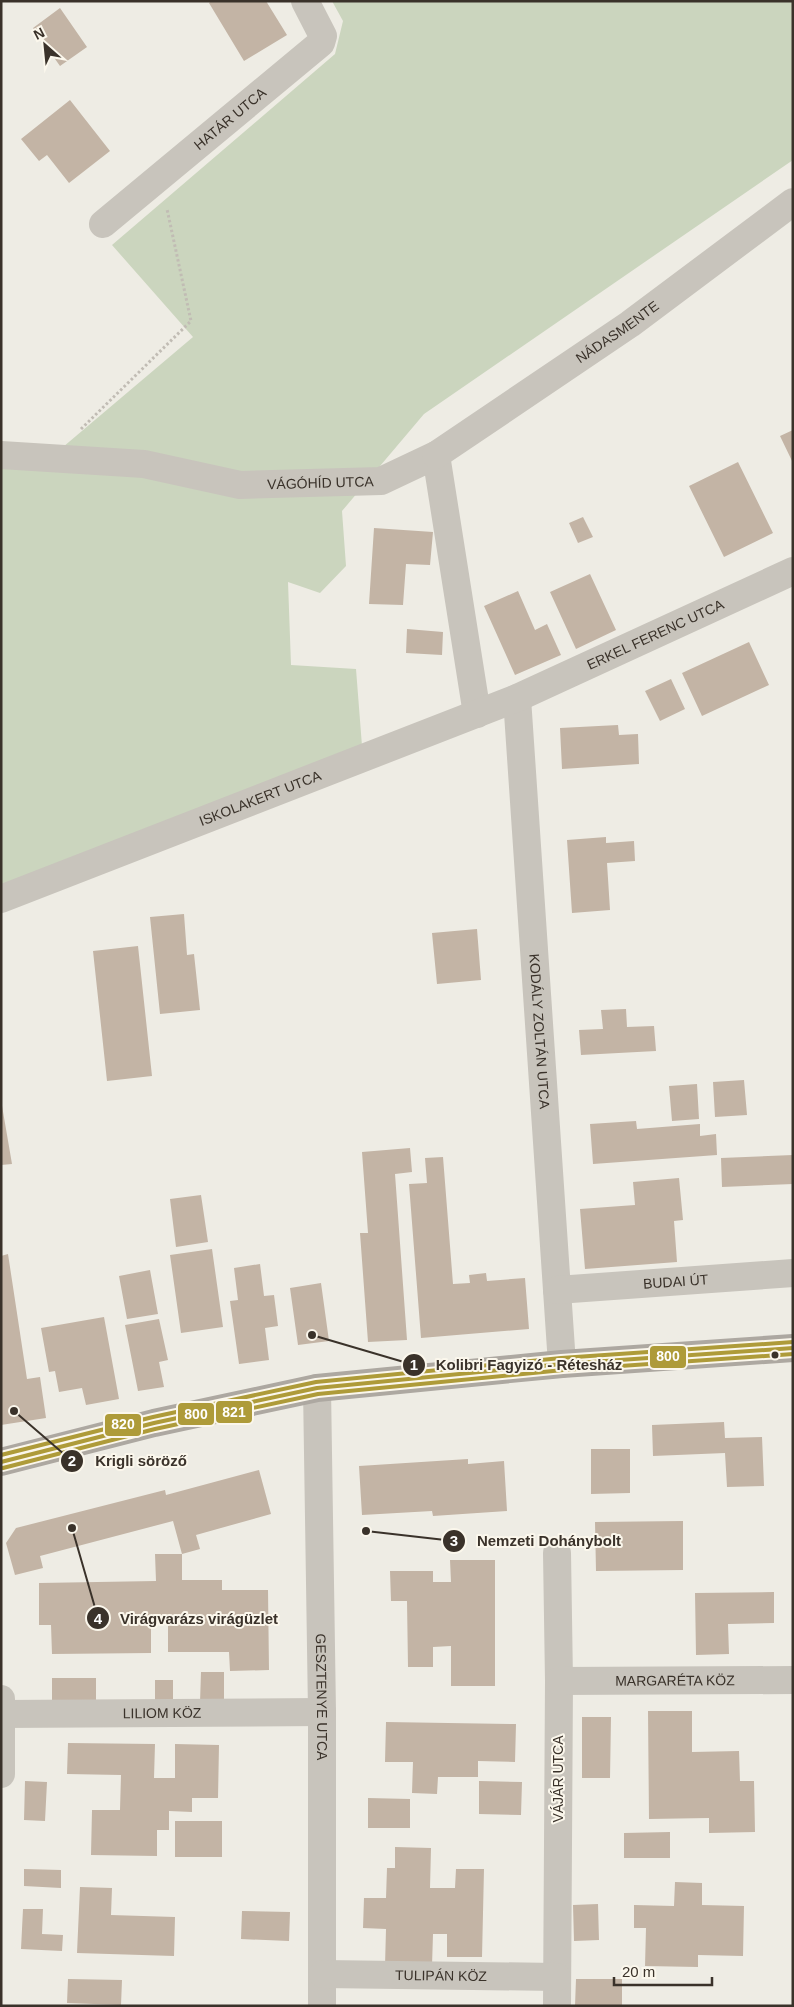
<svg xmlns="http://www.w3.org/2000/svg" width="794" height="2007" font-family="Arial,sans-serif">
<style>
.green{fill:#cbd5be}
.building{fill:#c3b4a5}
.lines{fill:none;stroke-linecap:round;stroke-linejoin:round}
.path{stroke:#c1bcb4;stroke-width:3;stroke-dasharray:2.5 2.5;stroke-linecap:butt}
.minor{stroke:#c8c4bc;stroke-width:28}
.primary{stroke:#ada8a1;stroke-width:28}
.bus-1-casing{stroke:#fbf7ec;stroke-width:8}
.bus-2-casing{stroke:#fbf7ec;stroke-width:8}
.bus-3-casing{stroke:#fbf7ec;stroke-width:8}
.bus-1{stroke:#ae9b39;stroke-width:4}
.bus-2{stroke:#ae9b39;stroke-width:4}
.bus-3{stroke:#ae9b39;stroke-width:4}
.bus-dot{fill:#3a322a;stroke:#fbf7ec;stroke-width:2}
.labels{text-anchor:middle;stroke-width:4;stroke-linejoin:round;paint-order:stroke}
.street-label{font-size:14px;fill:#3a322a;stroke:#fbf7ec}
.leader{fill:none;stroke:#3a322a;stroke-width:2}
.callout-dot{fill:#3a322a;stroke:#fbf7ec;stroke-width:2}
.mark-label{font-size:15px;text-anchor:middle;font-weight:bold;fill:#fff}
.callout-label{font-size:15px;text-anchor:middle;font-weight:bold;fill:#3a322a;stroke:#fbf7ec;stroke-width:4;stroke-linejoin:round;paint-order:stroke}
.line-badge{stroke:#fbf7ec;stroke-width:2}
.badge-label{font-size:14px;text-anchor:middle;font-weight:bold;fill:#fff}
</style>
<rect width="100%" height="100%" fill="#eeece4"/>
<path class="green" d="M332 1H793V160L424 414 342 511 346 566 320 593 288 582 291 665 356 669 362 746 1 885V446L63 447 193 337 112 245 335 54 343 21Z"/>
<path class="building" d="M211 1H266L287 35 244 61 209 3Z
M60 8 87 47 60 66 33 28Z
M70 100 110 151 69 183 47 155 39 161 21 139Z
M793 430V463L780 436Z
M738 462 773 533 724 557 689 486Z
M583 517 593 537 578 543 569 523Z
M374 528 433 532 430 565 406 564 403 605 369 604Z
M590 574 616 630 576 649 550 592Z
M518 591 535 630 547 624 561 655 515 675 484 606Z
M407 629 443 632 442 655 406 653Z
M749 642 769 685 702 716 682 673Z
M671 679 685 709 660 721 645 691Z
M618 725 619 735 638 734 639 764 562 769 560 728Z
M606 837V843L634 841 635 861 607 863 610 910 572 913 567 840Z
M184 914 187 955 194 954 200 1010 160 1014 150 917Z
M477 929 481 980 437 984 432 933Z
M138 946 152 1076 107 1081 93 951Z
M626 1009 627 1027 654 1026 656 1051 581 1055 579 1030 603 1029 601 1010Z
M744 1080 747 1115 715 1117 713 1082Z
M697 1084 699 1119 672 1121 669 1086Z
M1 1100 12 1164 1 1165Z
M636 1121 637 1129 700 1124V1136L716 1134 717 1155 593 1164 590 1124Z
M410 1148 412 1172 395 1174 407 1340 368 1342 360 1233H368L362 1152Z
M793 1155V1184L722 1187 721 1158Z
M443 1157 453 1284 470 1283 469 1275 486 1273 487 1281 525 1278 529 1329 421 1338 409 1184 427 1183 425 1158Z
M679 1178 683 1220 674 1221 677 1262 585 1269 580 1209 635 1205 633 1182Z
M201 1195 208 1242 176 1247 170 1199Z
M212 1249 223 1327 181 1333 170 1255Z
M8 1254 27 1379 40 1377 46 1418 1 1425V1256Z
M260 1264 264 1296 274 1295 278 1326 265 1328 269 1360 239 1364 230 1301 238 1300 234 1268Z
M150 1270 158 1314 127 1319 119 1276Z
M321 1283 329 1341 298 1345 290 1288Z
M104 1317 119 1399 86 1405 82 1388 59 1392 55 1371 49 1372 41 1328Z
M159 1319 168 1360 159 1362 164 1387 138 1391 125 1325Z
M724 1422 725 1438 762 1437 764 1486 727 1487 725 1453 653 1456 652 1425Z
M591 1449H630V1493L591 1494Z
M468 1459V1464L504 1461 507 1511 433 1516 432 1511 362 1515 359 1466Z
M259 1470 271 1514 196 1535 200 1549 182 1554V1580H222V1590H268L269 1670 230 1671 229 1652H168V1622H151V1653L52 1654 51 1625H39V1583L156 1581 155 1554H182L173 1521 40 1556 43 1568 15 1575 6 1543 16 1528 165 1490 166 1495Z
M683 1521V1570L596 1571 595 1522Z
M450 1560H495V1686H451V1646L433 1647V1667H408L407 1601H391L390 1571H433V1582H451Z
M774 1592V1623L728 1624 729 1654 696 1655 695 1593Z
M201 1672H224V1704L200 1703Z
M52 1678H96V1704H52Z
M155 1680H173V1703H155Z
M648 1711H692V1752L739 1751 740 1781H754L755 1832 709 1833V1818L649 1819Z
M582 1717H611L610 1778H582Z
M386 1722 516 1724 515 1762 478 1761V1777H438L437 1794 412 1793 413 1762H385Z
M68 1743 155 1744 154 1778H175V1744L219 1745 218 1798H192V1812L169 1811V1830H157V1856L91 1855 92 1810H120L121 1775 67 1774Z
M25 1781 47 1782 45 1821 24 1820Z
M479 1781 522 1782 521 1815 479 1814Z
M368 1798 410 1799V1828H368Z
M175 1821H222V1857H175Z
M670 1832V1858H624V1833Z
M395 1847 431 1848 430 1888H455L456 1869H484L482 1957H447V1934H433L432 1966H385L386 1929 363 1928 364 1898H386L387 1868H395Z
M24 1869 61 1870V1888L24 1886Z
M675 1882 702 1883V1905L744 1906 743 1956 698 1955V1967L645 1966 646 1928H634V1905L674 1906Z
M80 1887 112 1888 111 1915 175 1917 174 1956 77 1953Z
M598 1904 599 1940 574 1941 573 1905Z
M23 1909H43L42 1934 63 1935 62 1951 21 1949Z
M242 1911 290 1912 289 1941 241 1939Z
M68 1979 122 1980 121 2005 67 2003Z
M576 1979H622V2006H575Z"/>
<g class="lines">
<path class="path" d="M81 429 191 321 167 209"/>
<g class="minor">
<path id="s1" d="M103 224 321 43 323 36 305 1"/>
<path id="s2" d="M1 455 144 464 240 485 381 481 436 455 477 714"/>
<path id="s3" d="M436 455 630 324 793 202"/>
<path id="s4" d="M517 698 562 1364"/>
<path id="s5" d="M1 899 517 698 793 571"/>
<path id="s6" d="M557 1290 793 1273"/>
<path id="s7" d="M317 1388 322 1712V2006"/>
<path d="M557 1553 559 1681 557 2006"/>
<path id="s8" d="M559 1681 793 1680"/>
<path d="M1 1699V1774"/>
<path id="s9" d="M2 1714 322 1712"/>
<path id="s10" d="M323 1974 557 1977"/>
</g>
<path class="primary" d="M1 1462 154 1423 317 1388 562 1364 793 1348"/>
<defs>
<path id="bus-1" d="M1 1462 154 1423 317 1388 562 1364 793 1348"/>
<path id="bus-2" d="M3 1468 155 1429 318 1394 563 1370 793 1354"/>
<path id="bus-3" d="M1 1455 153 1417 316 1382 561 1358 793 1342"/>
</defs>
<use href="#bus-1" class="bus-1-casing"/>
<use href="#bus-2" class="bus-2-casing"/>
<use href="#bus-3" class="bus-3-casing"/>
<use href="#bus-1" class="bus-1"/>
<use href="#bus-2" class="bus-2"/>
<use href="#bus-3" class="bus-3"/>
</g>
<circle class="bus-dot" cx="775" cy="1355" r="4.5"/>
<g class="labels">
<g class="street-label">
<text dy="5" stroke="none"><textPath href="#s1" startOffset="165">HATÁR UTCA</textPath></text>
<text dy="5" stroke="none"><textPath href="#s3" startOffset="219">NÁDASMENTE</textPath></text>
<text dy="5" stroke="none"><textPath href="#s2" startOffset="322">VÁGÓHÍD UTCA</textPath></text>
<text dy="5" stroke="none"><textPath href="#s5" startOffset="706">ERKEL FERENC UTCA</textPath></text>
<text dy="5" stroke="none"><textPath href="#s5" startOffset="278">ISKOLAKERT UTCA</textPath></text>
<text dy="5" stroke="none"><textPath href="#s4" startOffset="334">KODÁLY ZOLTÁN UTCA</textPath></text>
<text dy="5" stroke="none"><textPath href="#s6" startOffset="119">BUDAI ÚT</textPath></text>
<text dy="5" stroke="none"><textPath href="#s8" startOffset="116">MARGARÉTA KÖZ</textPath></text>
<text dy="5" stroke="none"><textPath href="#s7" startOffset="309">GESZTENYE UTCA</textPath></text>
<text dy="5" stroke="none"><textPath href="#s9" startOffset="160">LILIOM KÖZ</textPath></text>
<text transform="translate(558 1779) rotate(-90)" y="5">VÁJÁR UTCA</text>
<text dy="5" stroke="none"><textPath href="#s10" startOffset="118">TULIPÁN KÖZ</textPath></text>
</g>
</g>
<path class="leader" d="M312 1335L414 1365M14 1411L72 1461M366 1531L454 1541M72 1528L98 1618"/>
<g class="callout-dot">
<circle cx="312" cy="1335" r="5"/>
<circle cx="14" cy="1411" r="5"/>
<circle cx="366" cy="1531" r="5"/>
<circle cx="72" cy="1528" r="5"/>
<circle cx="414" cy="1365" r="12"/>
<circle cx="72" cy="1461" r="12"/>
<circle cx="454" cy="1541" r="12"/>
<circle cx="98" cy="1618" r="12"/>
</g>
<g class="mark-label">
<text x="414" y="1370">1</text>
<text x="72" y="1466">2</text>
<text x="454" y="1546">3</text>
<text x="98" y="1624">4</text>
</g>
<g class="callout-label">
<text x="529" y="1370">Kolibri Fagyizó - Rétesház</text>
<text x="141" y="1466">Krigli söröző</text>
<text x="549" y="1546">Nemzeti Dohánybolt</text>
<text x="199" y="1624">Virágvarázs virágüzlet</text>
</g>
<g class="line-badge">
<rect x="649" y="1345" width="38" height="24" rx="5" fill="#ae9b39"/>
<rect x="215" y="1400" width="38" height="24" rx="5" fill="#ae9b39"/>
<rect x="177" y="1402" width="38" height="24" rx="5" fill="#ae9b39"/>
<rect x="104" y="1413" width="38" height="24" rx="5" fill="#ae9b39"/>
</g>
<g class="badge-label">
<text x="668" y="1361">800</text>
<text x="234" y="1417">821</text>
<text x="196" y="1419">800</text>
<text x="123" y="1429">820</text>
</g>
<rect width="794" height="2007" fill="none" stroke="#3a322a" stroke-width="5"/>
<g transform="translate(45 45) rotate(333)" stroke="#fbf7ec" stroke-width="4" paint-order="stroke">
<path d="M0-4L9 19L0 12L-9 19Z" fill="#3a322a"/>
<text y="-8" font-size="14" font-weight="bold" text-anchor="middle" fill="#3a322a">N</text>
</g>
<path d="M614 1977v8h98v-8" fill="none" stroke="#3a322a" stroke-width="2.5"/>
<text x="622" y="1977" font-size="15" fill="#3a322a" stroke="#fbf7ec" stroke-width="4" paint-order="stroke">20 m</text>
</svg>
